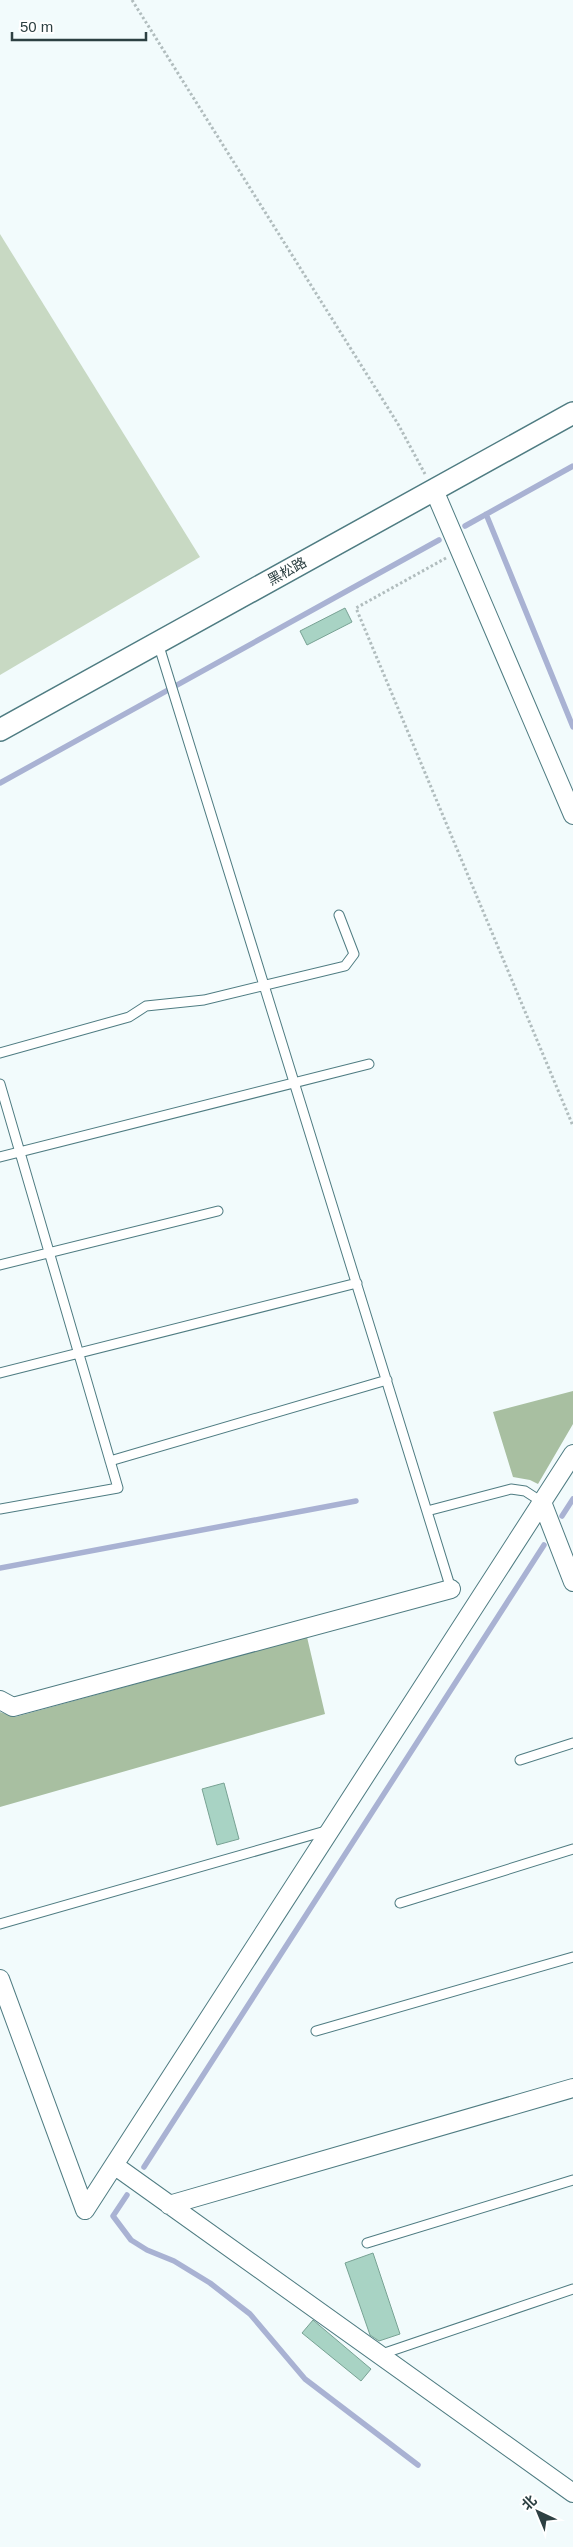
<svg xmlns="http://www.w3.org/2000/svg" width="573" height="2547" font-family="Helvetica,'Noto Sans SC',sans-serif">
<style>
.green{fill:#c8d9c3}
.forest{fill:#a8bfa1}
.lines{fill:none;stroke-linecap:round;stroke-linejoin:round}
.stream{stroke:#a9b2d3;stroke-width:5.5}
.building{fill:#a8d3c4;stroke:#78a294}
.service-casing{stroke:#4f7c82;stroke-width:11}
.minor-casing{stroke:#4f7c82;stroke-width:20}
.tertiary-casing{stroke:#4f7c82;stroke-width:24}
.path{stroke:#b1bdbe;stroke-width:3;stroke-dasharray:2.5 2.5;stroke-linecap:butt}
.service{stroke:#fff;stroke-width:9}
.minor{stroke:#fff;stroke-width:18}
.tertiary{stroke:#fff;stroke-width:21}
.labels{text-anchor:middle;stroke-width:4;stroke-linejoin:round;paint-order:stroke}
.street-label{font-size:14px;fill:#2d4042;stroke:#fff}
</style>
<rect width="100%" height="100%" fill="#f2fbfc"/>
<path class="green" d="M0 234 200 557 0 675Z"/>
<path class="forest" d="M573 1391V1424L538 1484 530 1480 513 1477 493 1412Z
M307 1637 325 1714 0 1807V1712L15 1717Z"/>
<g class="lines">
<path class="stream" d="M486 514 573 727
M465 526 573 466
M0 783 439 540
M562 1516 573 1499
M0 1568 356 1501
M144 2167 544 1545
M127 2195 113 2216 131 2240 147 2250 174 2261 210 2283 250 2314 305 2379 418 2465"/>
</g>
<path class="building" d="M345 608 352 622 307 645 300 631Z
M224 1783 239 1839 217 1845 202 1789Z
M373 2253 400 2334 379 2341 370 2335 345 2263Z
M313 2320 371 2369 361 2381 302 2333Z"/>
<g class="lines">
<defs>
<path id="service" d="M158 643 451 1589
M0 1053 129 1017 146 1006 204 1000 345 966 354 954 339 915
M0 1084 118 1488 0 1509
M0 1157 369 1064
M0 1265 218 1211
M0 1373 357 1283
M110 1461 387 1380
M427 1511 511 1489 525 1491 542 1502
M520 1760 573 1743
M400 1903 573 1849
M0 1924 329 1830
M316 2031 573 1957
M367 2243 573 2180
M379 2355 573 2289"/>
<path id="minor" d="M434 490 573 815
M542 1502 573 1582
M0 1700 13 1707 451 1589
M0 1979 85 2210
M114 2165 573 2493
M169 2205 573 2088
M85 2210 573 1454"/>
<path id="tertiary" d="M0 730 573 413"/>
</defs>
<use href="#service" class="service-casing"/>
<use href="#minor" class="minor-casing"/>
<use href="#tertiary" class="tertiary-casing"/>
<path class="path" d="M132 0 398 424 425 474
M446 558 356 608 573 1126"/>
<use href="#service" class="service"/>
<use href="#minor" class="minor"/>
<use href="#tertiary" class="tertiary"/>
</g>
<g class="labels">
<g class="street-label">
<text transform="translate(287 571) rotate(-29)" y="5">黑松路</text>
</g>
</g>
<g transform="translate(538 2512) rotate(316)" stroke="#ffffff" stroke-width="4" paint-order="stroke">
<path d="M0-4L9 19L0 12L-9 19Z" fill="#2d4042"/>
<text y="-8" font-size="14" font-weight="bold" text-anchor="middle" fill="#2d4042">北</text>
</g>
<path d="M12 32v8h134v-8" fill="none" stroke="#2d4042" stroke-width="2.5"/>
<text x="20" y="32" font-size="15" fill="#2d4042" stroke="#ffffff" stroke-width="4" paint-order="stroke">50 m</text>
</svg>
